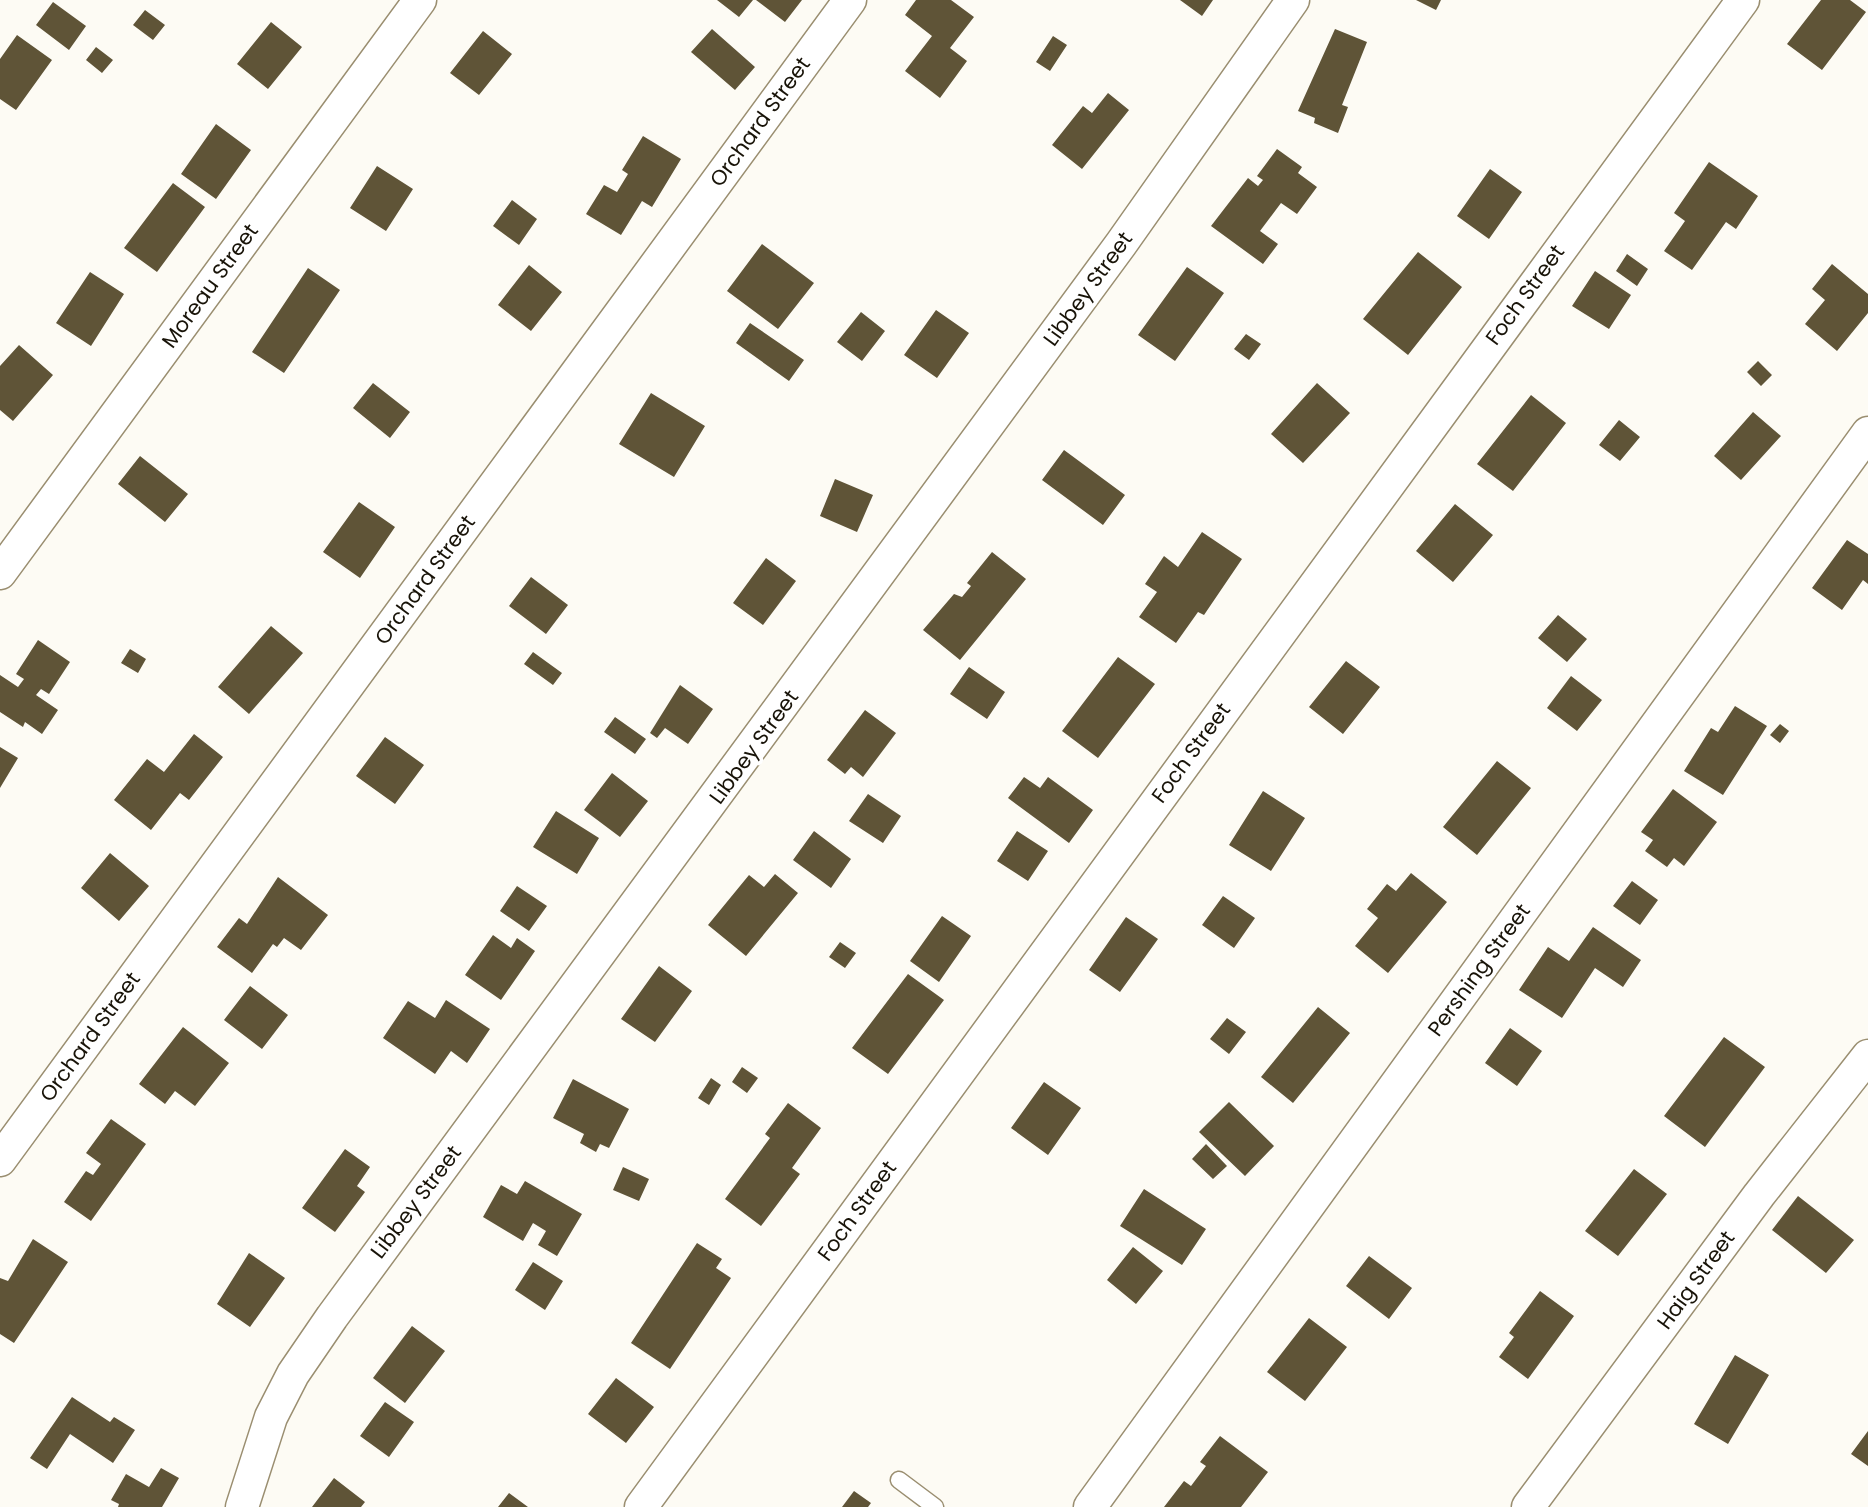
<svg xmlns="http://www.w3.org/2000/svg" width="1868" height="1507" font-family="Poppins,sans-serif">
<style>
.building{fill:#5f5437}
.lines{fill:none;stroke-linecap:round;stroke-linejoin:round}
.service-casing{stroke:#9a8e70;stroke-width:19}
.minor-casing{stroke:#9a8e70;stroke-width:35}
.service{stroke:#fff;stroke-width:16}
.minor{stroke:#fff;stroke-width:32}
.labels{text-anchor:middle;stroke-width:7;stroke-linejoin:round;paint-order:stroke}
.street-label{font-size:21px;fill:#181308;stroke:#fff}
</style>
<rect width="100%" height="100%" fill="#fdfbf4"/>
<path class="building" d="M717 0H753L739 17Z
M756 0H802L785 22Z
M916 0H951L974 17 950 48 967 61 940 98 905 71 932 36 905 15Z
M1180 0H1213L1202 16Z
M1416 0H1441L1436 10Z
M1821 0H1850L1866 12 1822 70 1787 44Z
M53 2 86 26 69 50 36 25Z
M145 10 165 25 153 40 133 25Z
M271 22 302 47 268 89 237 64Z
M712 29 755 67 735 90 691 52Z
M1335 29 1367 42 1342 105 1348 107 1338 133 1314 123 1315 118 1298 111Z
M483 31 512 54 479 95 450 73Z
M17 35 52 60 16 110 0 99V59Z
M1053 36 1067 45 1050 71 1036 62Z
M96 47 113 60 102 73 86 60Z
M1108 93 1129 110 1082 169 1052 145 1083 106 1092 113Z
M216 124 251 150 216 199 181 174Z
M643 136 681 159 652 207 642 201 621 235 586 214 604 185 617 192 628 174 622 170Z
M1277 149 1302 167 1298 173 1317 187 1297 214 1281 203 1260 231 1278 244 1263 264 1211 226 1248 178 1258 186 1263 180 1257 176Z
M1709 162 1758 196 1736 229 1726 222 1692 270 1664 251 1685 221 1674 213Z
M377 166 413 189 386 231 350 208Z
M1490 169 1522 192 1489 239 1457 216Z
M173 183 205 207 157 272 124 248Z
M512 200 537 219 519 245 493 226Z
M762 244 814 283 778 329 727 291Z
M1418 252 1462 287 1408 355 1363 319Z
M1627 254 1648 269 1637 286 1616 271Z
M1832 264 1868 294V313L1837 351 1805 324 1825 300 1812 289Z
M529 265 562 292 531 331 498 305Z
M1187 267 1224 293 1175 361 1138 335Z
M308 268 340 290 284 373 252 352Z
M1595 271 1631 295 1609 329 1572 306Z
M90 272 124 294 91 346 56 323Z
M936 310 969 333 937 378 904 355Z
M861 312 885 331 862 361 837 342Z
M750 323 804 360 789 381 736 343Z
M1246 334 1261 344 1249 360 1234 349Z
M19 345 53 375 13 421 0 410V366Z
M1758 361 1772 375 1761 386 1747 372Z
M373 383 410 412 390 438 353 408Z
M1317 383 1350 413 1303 463 1271 434Z
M651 393 705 426 674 477 619 444Z
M1531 395 1566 423 1513 491 1477 464Z
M1753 412 1781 436 1741 480 1714 456Z
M1619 420 1640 437 1620 461 1599 445Z
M1064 450 1125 495 1103 525 1042 480Z
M140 456 188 494 165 522 118 484Z
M835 479 873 495 857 532 820 516Z
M359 502 395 527 360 578 323 552Z
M1455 504 1493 535 1453 582 1416 551Z
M1202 532 1242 559 1204 615 1198 612 1176 643 1139 617 1157 592 1145 584 1164 556 1178 567Z
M1847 540 1868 554V584L1863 580 1842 610 1812 588Z
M992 552 1026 579 960 660 923 630 954 594 962 597 971 586 967 583Z
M766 558 796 581 763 625 733 603Z
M531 577 568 605 546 634 509 606Z
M1558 615 1587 639 1567 662 1538 638Z
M271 626 303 653 249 714 218 687Z
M38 640 70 662 49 694 41 689 36 695 58 710 42 734 25 722 23 727 0 712V675L18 687 24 679 16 674Z
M130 649 146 659 138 673 121 663Z
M533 652 562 673 553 685 524 664Z
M1118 657 1155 684 1098 758 1062 731Z
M1346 661 1380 687 1343 734 1309 707Z
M969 667 1005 692 987 719 950 694Z
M1571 676 1602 700 1577 731 1547 708Z
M680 685 713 709 688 744 665 728 657 738 650 733Z
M1735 706 1767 726 1723 795 1684 771 1711 728 1718 732Z
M865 710 896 733 863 777 851 767 845 774 827 760Z
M615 717 646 739 635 754 604 732Z
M1780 724 1789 731 1780 743 1770 735Z
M194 734 223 757 189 800 180 793 151 830 114 800 147 759 164 772Z
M385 737 424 765 395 804 356 776Z
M0 747 18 758 0 788Z
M1497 761 1531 788 1477 855 1443 827Z
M612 773 648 801 620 837 584 810Z
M1024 777 1040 788 1048 777 1093 810 1069 843 1008 798Z
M1673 789 1717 822 1684 866 1674 858 1667 867 1645 851 1653 840 1641 832Z
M1263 791 1305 818 1271 871 1229 845Z
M868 794 901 816 883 843 849 821Z
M556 811 599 838 577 874 533 847Z
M814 831 851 859 831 888 793 860Z
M1017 831 1048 851 1028 881 997 861Z
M110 853 149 886 119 921 81 888Z
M1411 873 1447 902 1388 973 1355 946 1378 918 1367 909 1387 884 1396 891Z
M775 874 798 893 746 956 708 925 749 875 764 887Z
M278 877 328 915 301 950 284 938 277 947 273 944 252 973 217 947 239 918 247 924Z
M1632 881 1658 900 1640 925 1613 906Z
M517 886 547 906 529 931 500 911Z
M1223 896 1255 918 1234 948 1202 925Z
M942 916 971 936 939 982 910 961Z
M1126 917 1158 939 1120 992 1089 970Z
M1593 927 1641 960 1623 987 1595 968 1562 1018 1519 990 1548 947 1569 961Z
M493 935 511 948 517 938 535 951 501 1000 465 975Z
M840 942 856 953 845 968 829 957Z
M659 966 692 991 655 1042 621 1019Z
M908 974 944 1000 888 1074 852 1048Z
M250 986 288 1015 262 1049 224 1020Z
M446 1000 490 1029 467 1063 451 1051 435 1074 383 1038 408 1001 435 1018Z
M1318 1007 1350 1033 1293 1103 1261 1077Z
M1227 1018 1246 1032 1229 1054 1210 1039Z
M183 1027 229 1063 195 1106 175 1091 165 1104 139 1084Z
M1510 1028 1542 1051 1517 1086 1485 1063Z
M1724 1037 1765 1067 1705 1147 1664 1116Z
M742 1067 758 1078 747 1093 732 1082Z
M711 1078 721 1085 709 1105 698 1098Z
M573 1079 629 1109 609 1148 600 1144 596 1152 580 1143 584 1134 553 1118Z
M1044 1082 1081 1108 1048 1155 1011 1128Z
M1229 1102 1274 1146 1245 1176 1199 1132Z
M788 1103 821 1128 792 1168 800 1174 761 1226 725 1199 770 1138 765 1134Z
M111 1119 146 1144 91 1221 64 1202 86 1171 93 1175 101 1164 86 1153Z
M1206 1144 1227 1166 1213 1179 1192 1159Z
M345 1149 370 1167 357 1186 365 1192 335 1232 302 1208Z
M623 1167 649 1179 639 1201 613 1190Z
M1634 1169 1667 1194 1618 1256 1585 1231Z
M525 1181 582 1214 557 1256 538 1245 546 1231 533 1223 523 1241 483 1217 501 1185 517 1194Z
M1144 1189 1206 1229 1182 1265 1120 1226Z
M1798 1196 1854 1240 1826 1273 1772 1230Z
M33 1239 68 1262 14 1343 0 1334V1278L8 1281Z
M697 1243 722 1259 716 1268 731 1278 670 1369 631 1343Z
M1133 1247 1163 1271 1136 1304 1107 1280Z
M249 1253 285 1278 250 1327 217 1304Z
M1369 1256 1412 1288 1389 1319 1346 1286Z
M533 1262 563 1281 545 1310 515 1290Z
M1540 1291 1574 1316 1528 1379 1499 1357 1514 1337 1509 1333Z
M1309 1318 1347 1347 1305 1401 1267 1372Z
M412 1326 445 1351 405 1403 373 1378Z
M1735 1355 1769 1375 1728 1444 1694 1424Z
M616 1378 654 1407 626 1443 588 1414Z
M72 1397 110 1422 114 1417 135 1430 113 1463 70 1434 47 1469 30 1458Z
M385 1402 414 1422 389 1457 360 1436Z
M1868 1431V1466L1851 1454Z
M1220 1436 1268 1472 1241 1507H1164L1184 1481 1191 1486 1206 1466 1200 1462Z
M161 1468 179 1478 162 1507H118L119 1504 111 1500 126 1474 149 1487Z
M334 1478 365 1502 361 1507H312Z
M854 1491 871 1503 868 1507H842Z
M509 1493 528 1507H498Z"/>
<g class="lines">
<defs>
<path id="service" d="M899 1480 935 1507"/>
<path id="minor" d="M0 573 420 0
M0 1160 850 0
M242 1507 271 1417 293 1374 332 1317 1121 244 1293 0
M641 1507 1743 0
M1090 1507 1868 433
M1528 1507 1759 1195 1868 1056"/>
</defs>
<use href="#service" class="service-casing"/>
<use href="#minor" class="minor-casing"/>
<use href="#service" class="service"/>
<use href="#minor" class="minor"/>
</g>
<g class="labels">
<g class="street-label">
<text transform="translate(760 122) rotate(-54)" y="7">Orchard Street</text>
<text transform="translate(210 286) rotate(-54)" y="7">Moreau Street</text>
<text transform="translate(1088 289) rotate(-54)" y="7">Libbey Street</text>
<text transform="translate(1525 295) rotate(-54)" y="7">Foch Street</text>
<text transform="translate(425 580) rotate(-54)" y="7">Orchard Street</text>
<text transform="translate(754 747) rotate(-54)" y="7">Libbey Street</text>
<text transform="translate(1191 753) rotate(-54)" y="7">Foch Street</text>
<text transform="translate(1479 970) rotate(-54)" y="7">Pershing Street</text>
<text transform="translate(90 1037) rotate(-54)" y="7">Orchard Street</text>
<text transform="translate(416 1202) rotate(-53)" y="7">Libbey Street</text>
<text transform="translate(857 1211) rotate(-54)" y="7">Foch Street</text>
<text transform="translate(1696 1280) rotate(-54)" y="7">Haig Street</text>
</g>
</g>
</svg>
